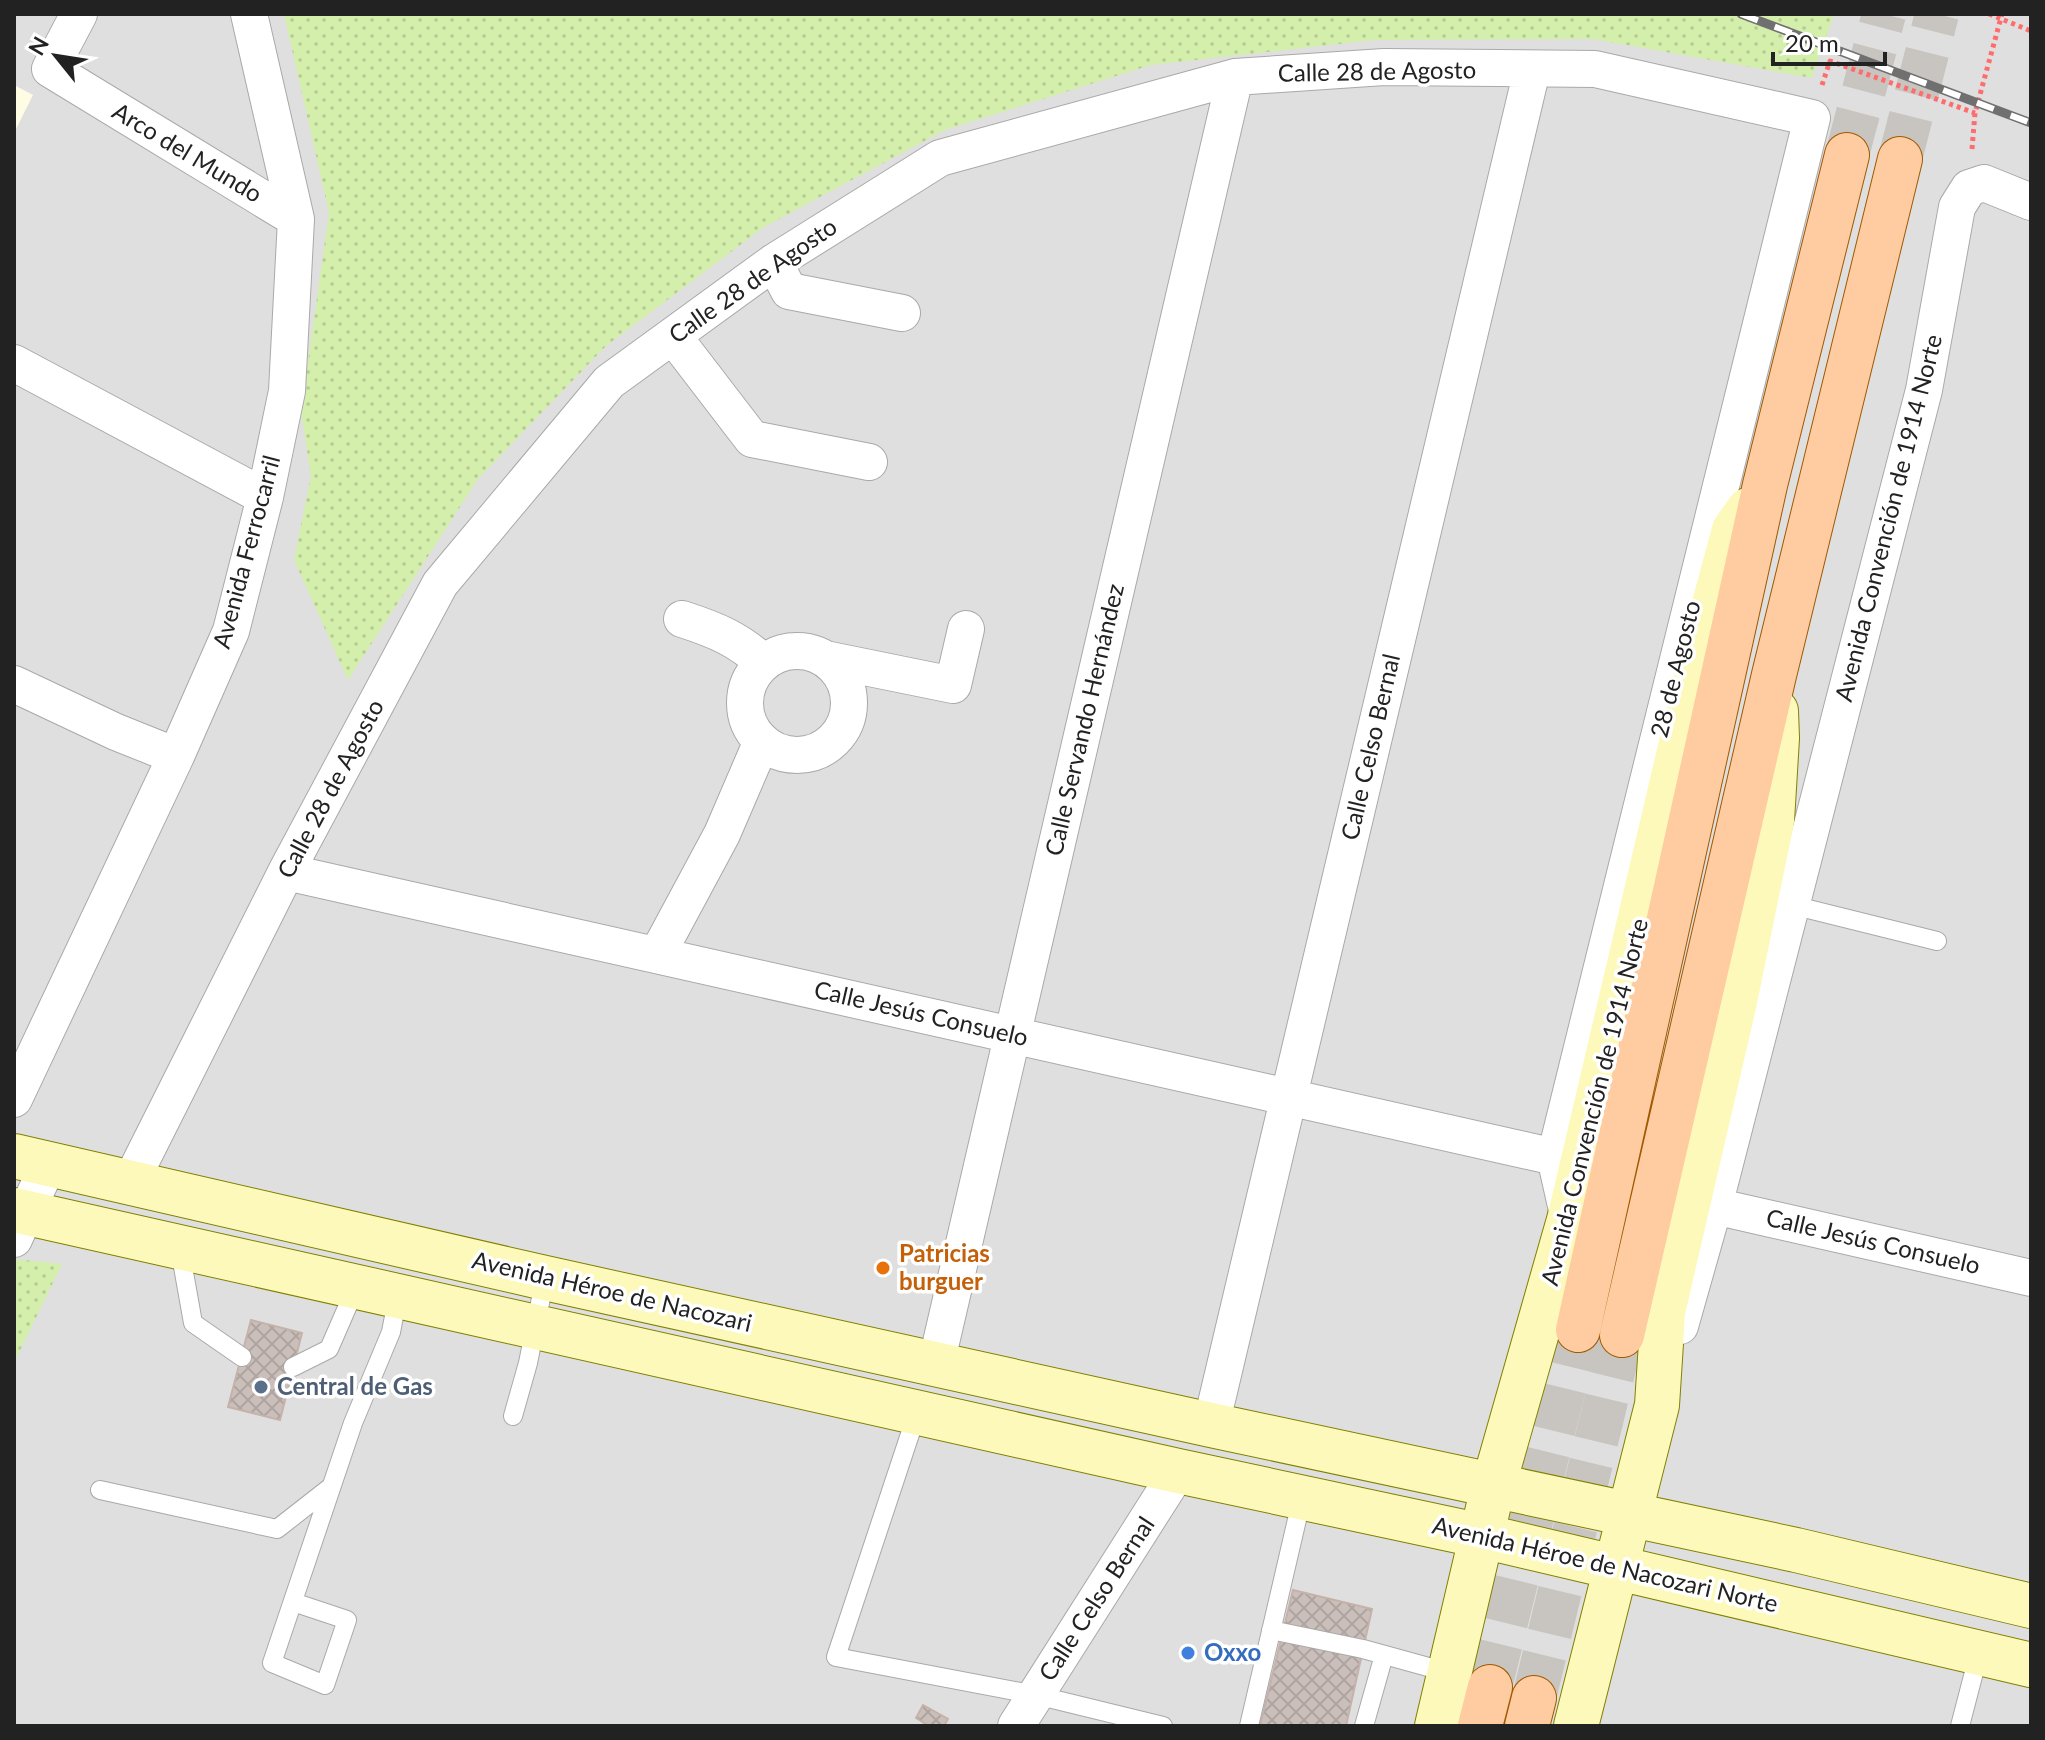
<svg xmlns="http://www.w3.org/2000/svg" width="2045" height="1740" font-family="Lato,sans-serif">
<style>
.residential{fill:#e0dfdf}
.education{fill:#fffce4}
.grass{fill:url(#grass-dots)}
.building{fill:url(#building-cross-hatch);stroke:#c5b2a9;stroke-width:2}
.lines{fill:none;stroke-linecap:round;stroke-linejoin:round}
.primary-tunnel{stroke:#c8c5c0;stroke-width:44;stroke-dasharray:44 22;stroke-linecap:butt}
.lane-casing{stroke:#a9a9a9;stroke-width:20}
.street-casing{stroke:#a9a9a9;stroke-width:38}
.secondary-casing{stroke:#818100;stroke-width:46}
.primary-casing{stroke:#9f5900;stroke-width:46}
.path{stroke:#ff6c6e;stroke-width:5;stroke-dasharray:4 4;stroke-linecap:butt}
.lane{stroke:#fff;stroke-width:18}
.street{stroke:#fff;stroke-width:36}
.secondary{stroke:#fdf9bb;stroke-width:44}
.primary{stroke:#ffcba0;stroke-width:44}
.rail-casing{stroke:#707070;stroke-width:9}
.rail{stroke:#fff;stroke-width:6;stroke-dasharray:18;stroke-linecap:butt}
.food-dot{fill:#e8710a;stroke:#fff;stroke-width:3}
.service-dot{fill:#5c6f8a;stroke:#fff;stroke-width:3}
.shop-dot{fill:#3f7fe0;stroke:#fff;stroke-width:3}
.labels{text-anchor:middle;stroke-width:7;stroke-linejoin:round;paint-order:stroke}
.street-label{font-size:24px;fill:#222;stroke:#fff}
.food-label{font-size:24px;font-weight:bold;fill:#c56008;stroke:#fff;text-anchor:start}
.service-label{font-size:24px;font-weight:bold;fill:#4e5e75;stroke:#fff;text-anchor:start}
.shop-label{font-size:24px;font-weight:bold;fill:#366cbe;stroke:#fff;text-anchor:start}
</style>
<defs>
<pattern id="grass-dots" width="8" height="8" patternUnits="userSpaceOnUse" patternTransform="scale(2)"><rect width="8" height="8" fill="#d4eeac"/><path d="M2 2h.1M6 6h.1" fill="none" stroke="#b6cc94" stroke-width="1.8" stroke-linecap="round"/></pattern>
<pattern id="building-cross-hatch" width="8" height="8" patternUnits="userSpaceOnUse" patternTransform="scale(2)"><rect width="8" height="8" fill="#cbbfbb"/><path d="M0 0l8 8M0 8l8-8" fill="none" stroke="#aea4a0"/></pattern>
</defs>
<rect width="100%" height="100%" fill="#f2eee8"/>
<path class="residential" d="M14 14H2031V1726H14Z"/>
<path class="education" d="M14 85 33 95 14 133Z"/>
<path class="grass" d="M284 14H1834L1812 78 1593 39 1374 40 1151 65 945 130 764 227 606 346 478 479 348 680 294 560 311 476 301 411 329 213Z
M14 1259 62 1264 14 1363Z"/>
<path class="building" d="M251 1320 302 1333 280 1420 228 1407Z
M1293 1590 1372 1609 1346 1726H1260Z
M923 1705 948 1719 944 1726H929L916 1718Z"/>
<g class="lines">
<path class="primary-tunnel" d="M1847 155 1884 14
M1900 159 1937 14
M1490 1687 1578 1330
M1534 1698 1622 1335"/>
<defs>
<path id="lane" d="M1792 905 1937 941
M180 1250 193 1323 242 1357
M293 1367 329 1349 356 1287
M917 1413 836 1657 1036 1695 1163 1726
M513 1416 528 1363 545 1278
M100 1490 277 1529 332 1486
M293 1602 347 1620 325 1685 272 1663 353 1423 391 1332 398 1296
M1271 1630 1363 1649 1450 1673
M1249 1726 1302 1498
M1364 1726 1384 1655
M1960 1726 1979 1653"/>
<path id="street" d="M79 14 50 69 296 219
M774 262 789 291 902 313
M673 336 752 439 869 462
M14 363 265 497
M682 619C716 630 738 639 764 663
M745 703a52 52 0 1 1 104 0a52 52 0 1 1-104 0Z
M825 659 953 685 966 629
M14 684 116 732 176 756
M286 872 1555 1157
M657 955 722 834 762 741
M14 1099 176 756 231 631 265 497 287 391 296 219 249 14
M131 1181 286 872 440 584 609 382 774 262 940 158 1235 77 1384 67 1595 69 1812 118 1555 1157 1569 1219
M1714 1206 2031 1278
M14 1239 49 1163
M1680 1326 1714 1206 1924 390 1957 207 1969 188 1984 183 2031 202
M936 1364 1235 77
M1211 1425 1532 70
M1016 1726 1178 1471"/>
<path id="secondary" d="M14 1156 545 1278 1211 1425 1796 1550 2031 1606
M14 1210 1178 1471 1482 1536 2031 1665
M1437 1726 1493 1487 1569 1220 1711 615 1734 530 1748 510
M1576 1726 1657 1405 1663 1312 1734 1006 1772 821 1777 738 1776 711"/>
<path id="primary" d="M1578 1330 1765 485 1847 155
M1622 1335 1774 675 1900 159
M1480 1726 1490 1687
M1527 1726 1534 1698"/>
</defs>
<use href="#lane" class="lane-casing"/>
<use href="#street" class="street-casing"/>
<use href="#secondary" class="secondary-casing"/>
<use href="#primary" class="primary-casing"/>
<path class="path" d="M1989 14 2031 31
M1822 85 1830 61 1975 113
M1972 149 1975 113 2002 14"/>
<use href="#lane" class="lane"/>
<use href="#street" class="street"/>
<use href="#secondary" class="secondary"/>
<use href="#primary" class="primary"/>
<defs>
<path id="rail" d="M1741 14 2031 123"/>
</defs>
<use href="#rail" class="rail-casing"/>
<use href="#rail" class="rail"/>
</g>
<circle class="food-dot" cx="883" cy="1268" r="8"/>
<circle class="service-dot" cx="261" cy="1387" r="8"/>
<circle class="shop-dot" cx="1188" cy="1653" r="8"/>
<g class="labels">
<g class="street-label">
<text transform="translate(1377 72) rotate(-1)" y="8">Calle 28 de Agosto</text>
<text transform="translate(187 153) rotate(31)" y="8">Arco del Mundo</text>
<text transform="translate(753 281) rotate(-35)" y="8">Calle 28 de Agosto</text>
<text transform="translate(1889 518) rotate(-76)" y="8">Avenida Convención de 1914 Norte</text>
<text transform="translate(247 552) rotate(-75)" y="8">Avenida Ferrocarril</text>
<text transform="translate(1676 669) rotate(-76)" y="8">28 de Agosto</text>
<text transform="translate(1085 720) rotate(-77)" y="8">Calle Servando Hernández</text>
<text transform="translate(1371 747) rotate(-77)" y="8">Calle Celso Bernal</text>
<text transform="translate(331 789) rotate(-62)" y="8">Calle 28 de Agosto</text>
<text transform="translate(921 1014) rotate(13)" y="8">Calle Jesús Consuelo</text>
<text transform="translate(1595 1102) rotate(-76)" y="8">Avenida Convención de 1914 Norte</text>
<text transform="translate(1873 1242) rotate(13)" y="8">Calle Jesús Consuelo</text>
<text transform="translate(612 1292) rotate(13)" y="8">Avenida Héroe de Nacozari</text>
<text transform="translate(1605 1565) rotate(13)" y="8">Avenida Héroe de Nacozari Norte</text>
<text transform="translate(1097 1599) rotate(-57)" y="8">Calle Celso Bernal</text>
</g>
<g class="food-label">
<text x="899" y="1262">Patricias<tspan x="899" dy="28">burguer</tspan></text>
</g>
<g class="service-label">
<text x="277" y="1395">Central de Gas</text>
</g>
<g class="shop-label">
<text x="1204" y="1661">Oxxo</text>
</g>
</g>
<rect width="2045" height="1740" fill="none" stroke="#222222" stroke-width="32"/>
<g transform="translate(56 56) rotate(300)" stroke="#ffffff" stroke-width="6" paint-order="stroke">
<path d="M0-6L14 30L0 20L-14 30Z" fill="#222222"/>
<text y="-12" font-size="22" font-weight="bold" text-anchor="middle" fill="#222222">N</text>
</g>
<path d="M1773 52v12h112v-12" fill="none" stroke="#222222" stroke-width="4"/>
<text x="1785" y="52" font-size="24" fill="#222222" stroke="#ffffff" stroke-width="6" paint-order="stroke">20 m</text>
</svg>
